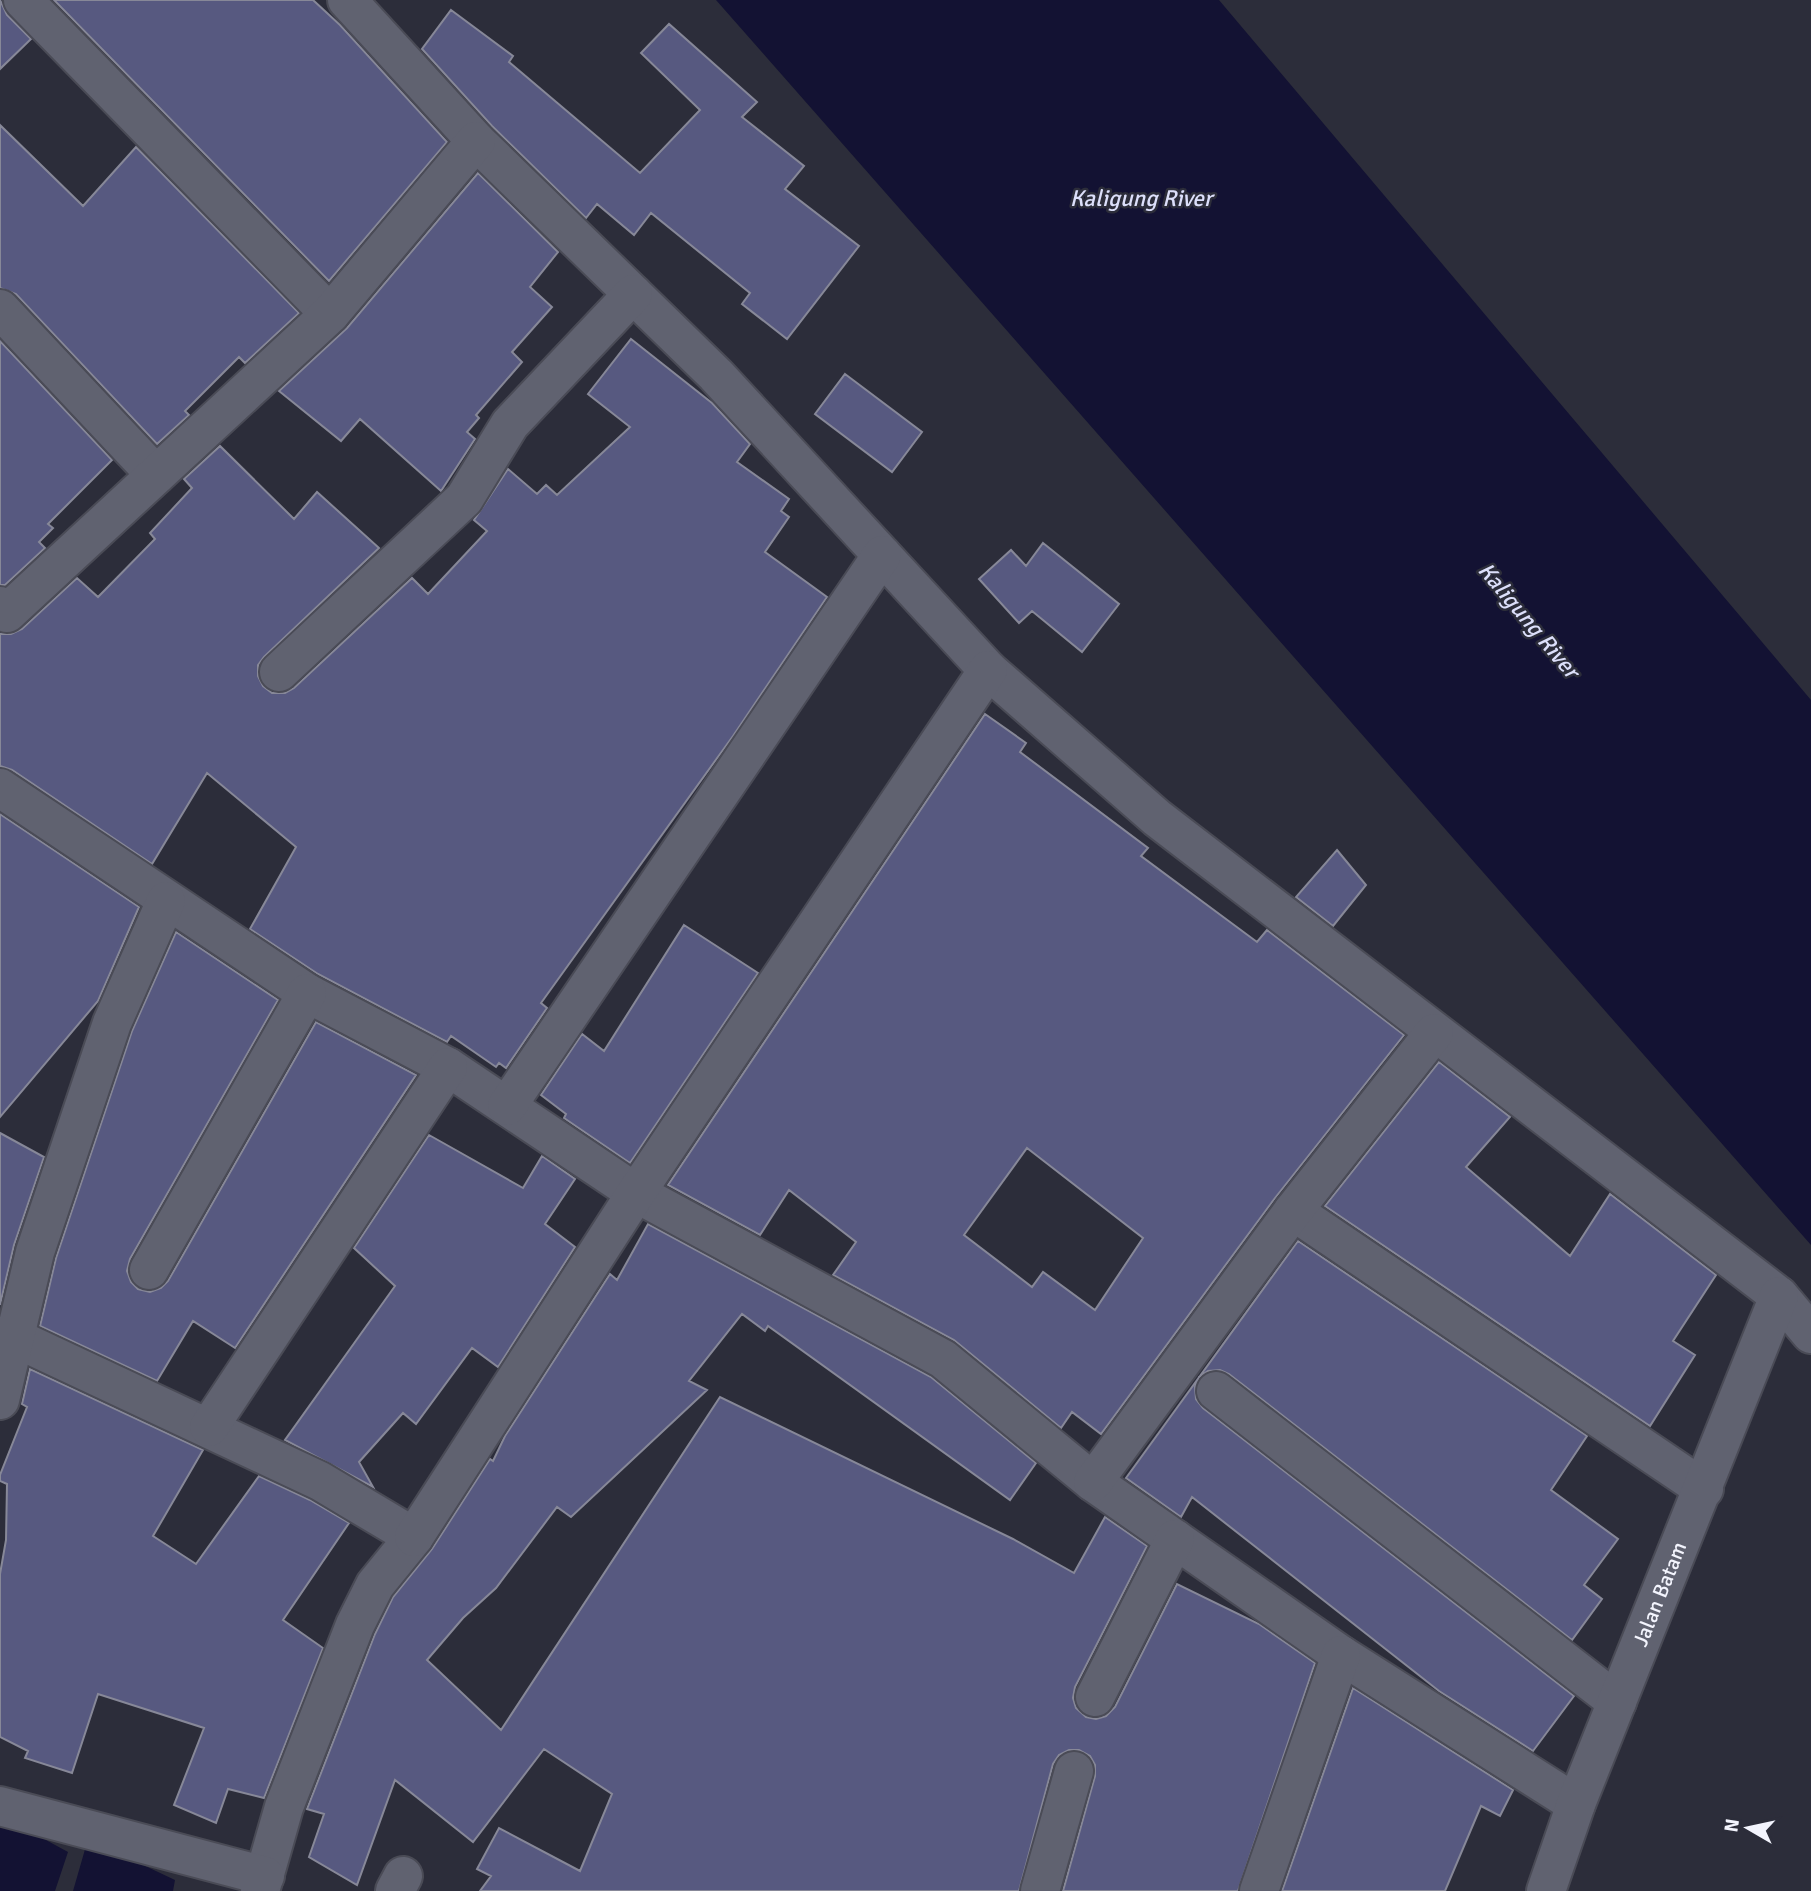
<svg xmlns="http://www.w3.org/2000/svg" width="1811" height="1891" font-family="Signika,sans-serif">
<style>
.water{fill:#131233}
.building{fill:#575980;stroke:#878898;stroke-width:2;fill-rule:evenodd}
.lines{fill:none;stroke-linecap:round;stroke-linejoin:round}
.minor-casing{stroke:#4a4b56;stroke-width:42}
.minor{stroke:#606270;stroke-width:38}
.labels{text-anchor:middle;stroke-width:5;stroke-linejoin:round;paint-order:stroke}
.street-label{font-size:21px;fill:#f3f4fd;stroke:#2c2d3a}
.water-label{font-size:23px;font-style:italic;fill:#dcdffa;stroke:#2c2d3a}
</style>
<rect width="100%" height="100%" fill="#2c2d3a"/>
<path class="water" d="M716 0H1219L1811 700V1245Z
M0 1815 68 1852 55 1891H0Z
M88 1839 175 1880 173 1891H73Z"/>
<path class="building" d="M0 0 7 15 31 39 0 69Z
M54 0H313L340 25 447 142 329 281Z
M451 10 513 56 509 62 640 173 700 110 641 53 669 24 757 102 742 117 804 166 785 189 859 246 787 339 742 304 750 293 651 213 634 235 597 204 586 218 492 126 422 49Z
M0 125 83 206 136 147 299 313 245 363 239 357 185 411 189 415 157 444 16 294 0 288Z
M478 173 558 252 530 287 552 307 512 352 522 362 476 415 479 418 467 432 475 439 441 491 360 419 341 441 279 391 347 328Z
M631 339 712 403 750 444 737 462 789 499 781 511 789 517 765 552 827 597 733 736 541 1003 547 1008 506 1068 499 1063 496 1067 451 1036 447 1042 318 974 250 929 296 847 207 773 152 864 12 770 0 766V634H11L22 629 77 578 98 597 155 539 150 533 192 488 184 479 220 446 294 519 317 492 379 548 264 657 258 665V676L263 686 272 693H285L294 688 412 578 428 594 487 531 474 520 508 469 537 494 546 485 557 495 630 427 588 394Z
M0 341 112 460 48 524 53 528 39 542 45 548 5 585H0Z
M845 374 922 432 892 472 815 414Z
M1043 543 1119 604 1082 652 1032 611 1019 623 979 579 1011 550 1026 566Z
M985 714 1026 743 1020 752 1148 848 1141 856 1257 942 1267 930 1404 1035 1275 1198 1101 1434 1072 1412 1061 1428 954 1340 833 1275 856 1242 789 1190 760 1235 668 1185ZM1027 1148 1143 1238 1095 1310 1043 1272 1032 1287 964 1235Z
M0 814 139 907 98 1001 0 1117Z
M1337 850 1366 885 1333 926 1296 897Z
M684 925 758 973 630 1163 564 1118 566 1114 541 1095 582 1034 604 1051Z
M176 932 278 1000 130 1259 127 1271 131 1282 138 1289 150 1292 161 1288 168 1281 316 1022 416 1075 235 1348 193 1321 157 1381 40 1326 56 1258 132 1031Z
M1439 1062 1510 1117 1466 1167 1570 1256 1610 1194 1716 1275 1673 1341 1695 1355 1650 1426 1325 1206Z
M0 1133 44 1157 14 1245 0 1305Z
M429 1135 523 1188 542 1156 575 1179 545 1224 575 1247 498 1367 472 1348 416 1424 403 1413 359 1462 373 1487 285 1440 395 1286 354 1248Z
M648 1224 931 1377 1036 1463 1010 1500 768 1326 765 1331 742 1314 689 1381 707 1390 571 1517 557 1507 496 1588 463 1618 427 1660 501 1730 720 1397 1013 1539 1074 1573 1105 1517 1147 1546 1075 1687 1073 1698 1076 1708 1086 1717 1096 1719 1106 1716 1115 1707 1177 1584 1259 1624 1315 1663 1238 1891H1063L1095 1776V1765L1090 1756 1079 1750H1069L1059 1755 1053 1764 1019 1891H480L491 1876 477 1869 499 1828 580 1871 612 1794 544 1749 473 1842 395 1780 357 1885 309 1857 324 1814 307 1809 375 1634 393 1597 432 1549 490 1459 493 1461 505 1436 610 1274 617 1280Z
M1298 1241 1587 1436 1551 1490 1618 1539 1584 1585 1602 1599 1572 1640 1229 1374 1220 1370 1208 1371 1199 1377 1195 1387 1196 1399 1203 1408 1574 1696 1533 1751 1439 1691 1192 1497 1181 1517 1126 1478Z
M30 1369 203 1450 153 1536 196 1564 259 1476 310 1500 349 1523 283 1620 323 1648 264 1798 228 1789 216 1823 174 1805 204 1728 98 1694 72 1773 25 1758 28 1751 0 1737V1574L6 1540 7 1484 0 1481V1475L27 1407 22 1404Z
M1353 1688 1513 1790 1500 1816 1481 1806 1445 1891H1282Z"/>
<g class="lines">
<defs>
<g id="minor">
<path d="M23 0 330 314"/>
<path d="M347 0 476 141 716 375 988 670 1157 818 1779 1296 1811 1334"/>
<path d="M0 309 156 475"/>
<path d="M0 606 7 613 330 314 476 141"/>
<path d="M279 672 464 499 510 424 633 294"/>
<path d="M0 788 307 993 448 1067 636 1193 943 1359 1093 1482 1341 1655 1576 1804"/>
<path d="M507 1106 882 555"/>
<path d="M1293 1211 1704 1489"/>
<path d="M149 1270 307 993"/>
<path d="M13 1337 320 1481 414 1537 375 1585 355 1625 284 1807 260 1891"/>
<path d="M1216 1391 1617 1702"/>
<path d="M0 1400 35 1252 112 1023 166 901"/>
<path d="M209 1427 448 1067"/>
<path d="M1093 1482 1293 1211 1434 1033"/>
<path d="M414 1537 636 1193 988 670"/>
<path d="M1095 1697 1175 1539"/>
<path d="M0 1806 265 1876"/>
<path d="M395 1891 403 1876"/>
<path d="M1040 1891 1074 1771"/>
<path d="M1259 1891 1341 1655"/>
<path id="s1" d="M1546 1891 1576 1804 1779 1296"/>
</g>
</defs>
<use href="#minor" class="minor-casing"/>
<use href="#minor" class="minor"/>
</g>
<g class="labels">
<g class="street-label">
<text dy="7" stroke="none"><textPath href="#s1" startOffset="318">Jalan Batam</textPath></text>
</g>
<g class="water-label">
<text x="1141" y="206">Kaligung River</text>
<text transform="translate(1529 620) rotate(50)" y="8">Kaligung River</text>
</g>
</g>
<g transform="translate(1748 1828) rotate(279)" stroke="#2c2d3a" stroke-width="5" paint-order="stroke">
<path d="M0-5L12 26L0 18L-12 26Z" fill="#f3f4fd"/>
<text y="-10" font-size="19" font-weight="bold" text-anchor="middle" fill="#f3f4fd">N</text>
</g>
</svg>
